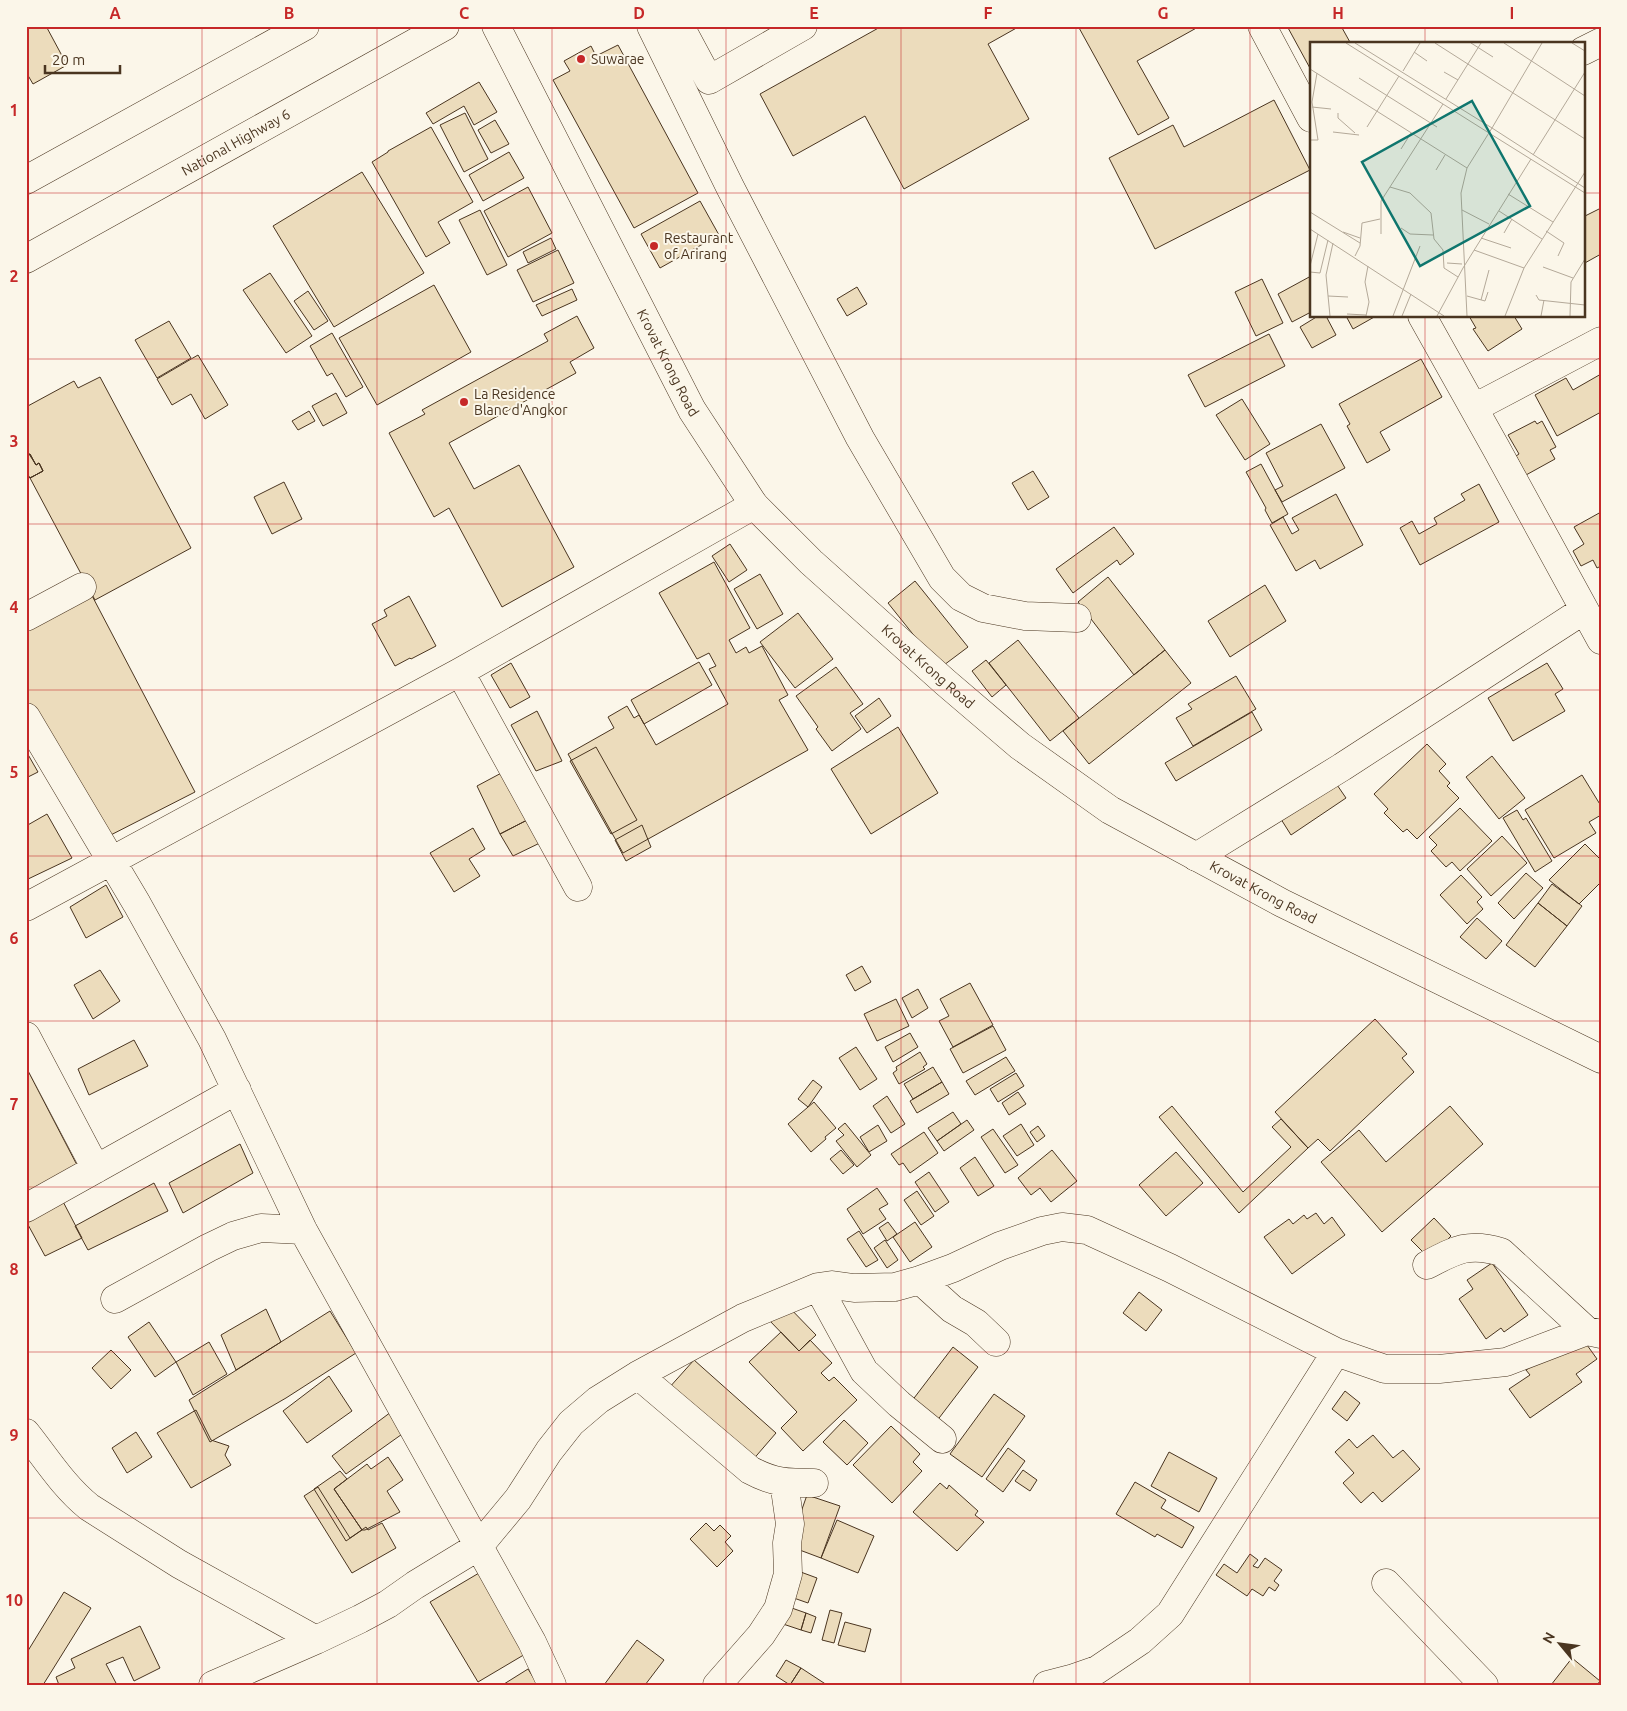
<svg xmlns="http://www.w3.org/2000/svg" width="1627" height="1711" font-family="Ubuntu,sans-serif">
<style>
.building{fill:#ecdcbc;stroke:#4a3520}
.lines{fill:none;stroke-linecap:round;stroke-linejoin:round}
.minor-casing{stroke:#4a3520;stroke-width:29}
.highway-casing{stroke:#4a3520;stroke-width:29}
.minor{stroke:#fbf6e9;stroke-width:28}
.highway{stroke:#fbf6e9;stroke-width:28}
.grid{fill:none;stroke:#c62828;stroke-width:1;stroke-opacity:0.55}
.poi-dot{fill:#c62828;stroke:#fbf6e9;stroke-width:2}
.labels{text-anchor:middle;stroke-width:4;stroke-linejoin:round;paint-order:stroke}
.poi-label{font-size:14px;fill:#4a3520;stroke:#fbf6e9;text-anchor:start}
.street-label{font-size:14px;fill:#4a3520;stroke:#fbf6e9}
.inset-road{fill:none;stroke:#b4a999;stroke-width:1}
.view{fill:#0f766e;fill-opacity:0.15;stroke:#0f766e;stroke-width:2.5}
.inset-edge{fill:none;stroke:#4a3520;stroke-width:2.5}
.neatline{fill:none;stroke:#c62828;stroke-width:2}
.grid-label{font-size:16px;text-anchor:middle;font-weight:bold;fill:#c62828}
</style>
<rect width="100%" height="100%" fill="#fbf6e9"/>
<path class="building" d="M26 26H46L67 65 33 84 26 72Z
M882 26H1020L988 44 1029 119 904 189 865 116 793 156 760 94Z
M1078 26H1200L1137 61 1169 118 1138 135Z
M1287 26H1341L1351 44H1311V70Z
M618 45 698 193 634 228 553 80 570 71 564 61 591 46 596 56Z
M479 82 497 112 474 125 464 106 433 124 426 113Z
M1274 100 1310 170 1155 249 1109 158 1173 125 1184 147Z
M465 113 488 159 464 172 440 125Z
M495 120 509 144 491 153 478 130Z
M431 127 473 202 438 222 450 243 426 257 372 162 388 152V151Z
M509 152 524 178 483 201 469 175Z
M362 172 424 273 334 327 273 226Z
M528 187 552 233 508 257 484 211Z
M700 201 719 235 660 268 641 234Z
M1601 208V254L1583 264V217Z
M480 210 507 265 487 275 459 220Z
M551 238 556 249 528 263 523 252Z
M558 250 574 283 533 302 517 270Z
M270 273 312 336 286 353 243 290Z
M1311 276V312L1292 322 1278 294Z
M1262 279 1283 323 1256 336 1235 292Z
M434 285 471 352 377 405 339 338Z
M857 287 867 304 847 316 837 299Z
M572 289 577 300 542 316 536 305Z
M308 291 328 321 314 330 294 301Z
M577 316 594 348 570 362 576 373 449 443 474 489 519 465 574 567 502 607 449 508 434 517 389 433 425 414 422 410 548 341 544 334Z
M1318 316H1326L1336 335 1312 348 1300 327Z
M1346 316H1376L1353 329Z
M1469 316H1514L1522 329 1488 351 1473 329 1476 328Z
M169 321 191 358 157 378 135 340Z
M332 333 363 387 346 397 332 373 327 376 310 346Z
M1269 334 1285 366 1205 407 1188 375Z
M198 355 228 405 205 419 191 394 172 405 157 379Z
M1421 359 1442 397 1380 432 1390 450 1367 463 1347 426 1350 424 1339 404Z
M1601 374V412L1557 436 1535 395 1566 378 1573 390Z
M100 377 191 548 95 600 30 478 43 471 39 463 36 465 30 454 26 455V407L74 381 78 388Z
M336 393 347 413 323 426 312 406Z
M1242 399 1270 444 1245 460 1216 415Z
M309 411 315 421 298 430 292 421Z
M1535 421 1537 424 1542 421 1556 447 1550 450 1555 459 1526 475 1516 456 1519 454 1508 435Z
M1321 424 1345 468 1282 502 1275 490 1283 486 1266 453Z
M29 454 36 465 39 463 43 471 30 478 26 472V455Z
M30 454 36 465 39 463 43 471 30 478 26 473V455Z
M1261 464 1288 514 1272 523 1265 510 1266 508 1246 472Z
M1033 471 1049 497 1028 510 1012 483Z
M284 482 302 519 272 534 254 497Z
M1479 484 1499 522 1420 565 1400 528 1412 521 1419 534 1437 524 1434 518 1465 500 1461 494Z
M1336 494 1363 545 1320 569 1315 560 1296 571 1270 525 1283 517 1292 534 1299 530 1292 518Z
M1601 512V566L1597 568 1593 560 1581 566 1573 551 1584 544 1574 527Z
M1114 527 1134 554 1120 565 1117 560 1073 593 1056 569Z
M730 544 747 570 729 582 712 556Z
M714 562 750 628 729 640 736 653 746 647 749 653 762 646 788 695 779 700 808 750 623 853 568 754 614 728 608 717 627 706 634 718 639 715 656 745 728 704 709 669 716 666 709 653 697 659 659 593Z
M760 574 783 614 757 629 734 589Z
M1108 577 1165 650 1134 675 1078 602Z
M915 581 968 647 940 668 888 603Z
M1265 585 1286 621 1230 657 1208 621Z
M89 590 195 792 97 842 26 719V626Z
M409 596 436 646 411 659 410 658 395 666 372 624 387 616 384 610Z
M798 613 833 659 795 688 760 642Z
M1018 640 1079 718 1050 741 989 663Z
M1165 650 1191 683 1089 764 1063 731Z
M986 660 1006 685 992 697 972 671Z
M699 662 712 685 644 724 631 700Z
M511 663 530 697 510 708 491 675Z
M1547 663 1563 689 1555 694 1565 711 1513 741 1488 698Z
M836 667 863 704 850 713 861 729 832 751 816 729 818 727 796 696Z
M1236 676 1256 709 1193 746 1176 718 1192 709 1188 704Z
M879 698 891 716 867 733 855 716Z
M537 711 562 761 536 771 511 725Z
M1252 712 1262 730 1176 781 1165 763Z
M898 727 938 793 871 834 831 769Z
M1427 744 1446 764 1439 771 1450 783 1447 786 1459 798 1417 839 1407 829 1403 832 1384 813 1388 809 1374 794Z
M596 747 637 820 611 834 570 761Z
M26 751 38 772 26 778Z
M1492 756 1525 798 1499 819 1466 777Z
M507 770 533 817 500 834 477 786Z
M1582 775 1601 806V815L1589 822 1596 833 1554 858 1525 810Z
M1333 779 1346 798 1291 835 1279 816Z
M1460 808 1492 841 1460 871 1452 862 1446 867 1431 851 1437 845 1429 837Z
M1517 810 1523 820 1526 818 1552 861 1535 872 1503 818Z
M47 814 72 858 26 880V826Z
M533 817 546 840 513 856 500 834Z
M642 825 651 847 626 861 615 840Z
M473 828 485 849 469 859 480 876 454 892 430 853Z
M1502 836 1527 863 1491 896 1467 869Z
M1585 844 1601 860V882L1579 904 1549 880Z
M1526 873 1543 888 1514 919 1498 903Z
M1461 875 1482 897 1477 902 1483 909 1467 924 1440 895Z
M1552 884 1582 906 1567 926 1538 903Z
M106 885 123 917 86 938 70 907Z
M1538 903 1567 926 1535 967 1506 945Z
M1477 918 1502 941 1486 959 1460 937Z
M862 966 871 982 855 991 846 975Z
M100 970 120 1001 93 1019 74 985Z
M970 983 993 1025 953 1047 939 1021 949 1016 940 999Z
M918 989 928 1008 912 1018 902 998Z
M896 999 909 1026 877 1041 864 1014Z
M1375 1019 1407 1054 1402 1058 1414 1072 1330 1151 1318 1139 1308 1148 1275 1112Z
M993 1026 1006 1050 963 1073 950 1049Z
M910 1033 918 1047 893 1062 885 1047Z
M134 1040 148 1066 89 1095 78 1069Z
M856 1047 877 1079 860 1090 839 1058Z
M920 1052 927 1064 923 1067 925 1069 899 1084 893 1073 897 1070 896 1067Z
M1006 1057 1015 1071 975 1095 966 1081Z
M26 1067 78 1167 26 1196Z
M933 1067 942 1082 913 1099 904 1084Z
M1016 1073 1024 1086 998 1102 990 1089Z
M813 1080 822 1087 808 1107 798 1099Z
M942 1082 949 1094 917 1113 910 1101Z
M1018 1092 1026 1104 1009 1115 1002 1103Z
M887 1096 905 1124 891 1133 873 1106Z
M814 1102 836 1128 825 1137 826 1139 811 1152 788 1124Z
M1172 1106 1243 1192 1291 1147 1272 1127 1281 1119 1308 1148 1239 1213 1159 1117Z
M1450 1106 1483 1144 1382 1232 1321 1162 1359 1130 1386 1162Z
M953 1112 961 1124 937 1141 928 1128Z
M967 1120 974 1130 944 1151 937 1141Z
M845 1123 871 1155 857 1167 836 1141 844 1135 838 1129Z
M1021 1124 1034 1145 1017 1156 1003 1136Z
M878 1125 887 1141 869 1152 860 1137Z
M1038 1126 1045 1136 1037 1142 1030 1132Z
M993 1129 1018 1165 1005 1173 981 1137Z
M924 1132 938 1153 910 1173 903 1163 899 1165 891 1154Z
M240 1144 253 1173 183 1213 169 1183Z
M841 1150 854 1165 843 1174 830 1159Z
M1052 1150 1077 1181 1051 1202 1040 1188 1031 1195 1018 1178Z
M1176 1152 1203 1183 1166 1216 1139 1185Z
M975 1157 994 1186 978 1196 960 1168Z
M929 1172 949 1202 935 1212 915 1182Z
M154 1183 168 1211 88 1250 75 1226Z
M877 1188 888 1204 879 1209 886 1219 863 1234 847 1209Z
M917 1191 934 1216 921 1225 904 1200Z
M58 1192 82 1238 45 1256 26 1221Z
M1316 1213 1324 1224 1332 1217 1345 1235 1292 1274 1264 1237 1289 1219 1293 1224 1304 1215 1307 1219Z
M1434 1218 1451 1236 1429 1258 1411 1240Z
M888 1222 897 1234 887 1241 879 1228Z
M915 1222 932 1247 910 1262 893 1237Z
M859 1231 878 1260 866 1267 847 1239Z
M885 1240 898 1260 887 1268 874 1248Z
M1492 1263 1528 1315 1504 1332 1501 1328 1486 1339 1459 1299 1473 1289 1467 1280Z
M1139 1292 1162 1310 1146 1331 1123 1313Z
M784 1302 816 1335 799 1351 768 1319Z
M266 1309 281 1342 236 1370 221 1335Z
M330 1311 356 1353 286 1398 210 1442 189 1400Z
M149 1322 176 1362 155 1377 128 1337Z
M781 1332 799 1351 810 1340 832 1363 821 1373 829 1381 834 1377 857 1400 803 1451 781 1428 797 1412 749 1362Z
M1582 1338 1597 1359 1576 1374 1582 1382 1530 1418 1509 1389 1530 1375 1526 1370 1555 1350Z
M209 1342 227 1374 193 1395 176 1362Z
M953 1347 978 1367 933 1426 908 1406Z
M111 1350 131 1370 111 1389 92 1368Z
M694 1360 776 1433 751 1462 668 1389Z
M329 1376 352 1411 307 1443 283 1411Z
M1345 1391 1360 1403 1347 1421 1332 1409Z
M994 1394 1025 1416 982 1477 950 1454Z
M196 1410 211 1440 229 1446 225 1455 231 1465 191 1488 157 1433Z
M391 1412 405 1432 346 1474 332 1456Z
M844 1420 868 1443 847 1465 823 1442Z
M891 1426 920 1454 913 1462 922 1471 892 1503 853 1465Z
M136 1432 152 1457 127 1473 112 1448Z
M1373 1435 1393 1458 1403 1450 1420 1469 1382 1502 1373 1492 1361 1503 1343 1483 1354 1473 1335 1452 1349 1439 1357 1448Z
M1008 1448 1025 1461 1003 1492 986 1479Z
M1169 1452 1217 1478 1199 1512 1151 1486Z
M388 1457 403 1480 387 1491 400 1512 365 1530H362L334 1489 367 1464 371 1469Z
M1023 1470 1037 1480 1030 1491 1015 1481Z
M340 1471 347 1479 334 1489 362 1530 346 1541 314 1489Z
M1135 1482 1166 1500 1161 1508 1194 1527 1182 1548 1157 1534 1155 1537 1116 1514Z
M940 1483 947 1489 949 1485 978 1511 975 1515 984 1522 957 1551 913 1512Z
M318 1487 350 1538 366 1527 368 1530 382 1523 396 1548 352 1573 304 1496Z
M807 1495 840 1506 821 1558 789 1546Z
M837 1520 874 1536 858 1573 821 1558Z
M706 1523 714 1531 720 1525 731 1536 725 1542 733 1551 717 1567 690 1539Z
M1250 1554 1258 1560 1253 1566 1258 1568 1265 1558 1282 1570 1274 1581 1279 1585 1275 1591 1269 1587 1263 1596 1252 1589 1247 1596 1216 1575 1224 1564 1237 1573Z
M798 1571 817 1578 808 1603 788 1596Z
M479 1573 527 1653 478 1682 430 1602Z
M64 1592 91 1608 43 1685H26V1654Z
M786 1606 806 1613 801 1630 780 1623Z
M830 1610 842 1613 834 1643 822 1640Z
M806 1613 816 1617 811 1633 801 1630Z
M845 1622 871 1629 865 1652 838 1645Z
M140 1626 160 1668 134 1681 123 1657 106 1664 117 1685H59L56 1677 75 1668 71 1659Z
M637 1640 664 1660 645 1685H604Z
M1572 1658 1600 1681 1597 1685H1551Z
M786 1660 801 1668 790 1685 776 1676Z
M801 1668 827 1685H790Z
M528 1669 538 1685H505L504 1684Z"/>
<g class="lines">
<defs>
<path id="minor" d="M651 26 730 187 860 438 942 578 961 597 983 608 1025 616 1077 618
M680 26 709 80 803 26
M1262 26 1311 118
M1583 51 1601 42
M1422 316 1496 448 1601 640
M1474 408 1601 341
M26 617 82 587
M460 672 578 887
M26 717 137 904 212 1039 303 1230 532 1642 552 1685
M1196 857 1342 767 1584 610
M26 907 460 672 754 505
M26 1036 96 1169
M26 1208 237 1090
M1427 1265C1455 1250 1469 1242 1501 1252L1587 1331
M920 1280 952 1309 976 1323 996 1342
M818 1287 864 1371 899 1404 942 1439
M115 1299 208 1248 233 1236 261 1228 303 1230
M638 1375 750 1470C774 1483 787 1483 814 1483
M26 1433C46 1458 63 1486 89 1507L179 1564 316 1640
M1386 1583 1484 1685
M213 1685 316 1640 360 1619 388 1604 415 1585 479 1546 518 1499 549 1451 571 1423 598 1400 638 1375 743 1318 818 1287 832 1285 854 1288 895 1287 920 1280 953 1268 1000 1246 1042 1231 1062 1227 1087 1230 1170 1268 1336 1352 1385 1369H1439L1506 1362 1587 1331 1601 1334
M717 1685 761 1635 778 1609 788 1574 787 1543 790 1524 784 1482
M1047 1685 1074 1678 1097 1670 1140 1641 1170 1614 1336 1352"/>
<g id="highway">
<path id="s1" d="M496 26 692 410 754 505 811 562 945 682 1020 746 1110 810 1282 903 1601 1059"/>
<path d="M26 180 305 26"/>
<path id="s2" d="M26 259 445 26"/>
</g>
</defs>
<use href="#minor" class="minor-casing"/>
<use href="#highway" class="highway-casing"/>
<use href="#minor" class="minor"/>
<use href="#highway" class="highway"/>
</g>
<path class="grid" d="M202 26V1685M377 26V1685M552 26V1685M726 26V1685M901 26V1685M1076 26V1685M1250 26V1685M1425 26V44M26 193H1311M1583 193H1601M1425 316V1685M26 359H1601M26 524H1601M26 690H1601M26 856H1601M26 1021H1601M26 1187H1601M26 1352H1601M26 1518H1601"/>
<g class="poi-dot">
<circle cx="581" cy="59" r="5"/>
<circle cx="654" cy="246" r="5"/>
<circle cx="464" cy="402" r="5"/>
</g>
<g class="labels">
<g class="poi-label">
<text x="591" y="64">Suwarae</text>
<text x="664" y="243">Restaurant<tspan x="664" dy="16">of Arirang</tspan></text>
<text x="474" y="399">La Residence<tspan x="474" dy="16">Blanc d'Angkor</tspan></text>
</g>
<g class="street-label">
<text dy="5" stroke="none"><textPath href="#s2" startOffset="240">National Highway 6</textPath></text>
<text dy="5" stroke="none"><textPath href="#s1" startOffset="378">Krovat Krong Road</textPath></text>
<text dy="5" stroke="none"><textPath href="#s1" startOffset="782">Krovat Krong Road</textPath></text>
<text dy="5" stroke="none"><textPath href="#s1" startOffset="1188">Krovat Krong Road</textPath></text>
</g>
</g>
<g transform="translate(1310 42)">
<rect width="275" height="275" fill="#fbf6e9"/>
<path class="inset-road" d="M36 1 179 91M45 1 182 86 157 126 151 151 157 274M125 1 275 97M161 1 183 15M194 1 275 54M262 1 275 9M104 10 117 19M0 27 157 126M93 29 110 1M134 30 148 38M49 36 127 85M136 57 171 1M2 65 21 67M28 71V76L45 91M57 85 89 34M182 86 232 1M182 86 275 146M23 90 49 93M179 91 275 151M0 98H8L2 60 7 31M91 107 101 91M223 113 275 30M126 128 135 113M80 145 100 151 121 171 124 197 133 208 134 226 148 235M198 152 243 180M152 168 179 182M189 169 232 197M0 170 50 201M91 186 100 192 123 193M0 187 134 274M236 189 254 201 248 214M33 190 50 196M194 191 202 177M71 192V159L133 62M171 196 201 206M164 208 214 226M45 214 50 204 52 181 70 177M137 221 152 222M0 224 8 192M233 225 263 236M0 230 10 231 18 198M226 253 229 258 275 263M18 254 38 255M157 254 175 259 178 250M171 258 179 228M37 272 56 273M20 274 16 233 23 201M56 274 59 260 55 240 58 224M83 274 110 204M92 274 101 252M127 274 153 226 221 117M195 274 214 226 275 130M231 274 234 258M260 274 261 240 275 217"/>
<path class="view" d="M162 59 220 164 110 224 52 120Z"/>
<rect width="275" height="275" class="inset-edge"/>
</g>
<rect width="1627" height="1711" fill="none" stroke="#fbf6e9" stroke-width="55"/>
<g transform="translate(1560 1644) rotate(299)" stroke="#fbf6e9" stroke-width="4" paint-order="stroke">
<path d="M0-4L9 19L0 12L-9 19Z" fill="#4a3520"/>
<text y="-8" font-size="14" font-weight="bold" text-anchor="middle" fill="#4a3520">N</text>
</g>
<path d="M45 65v8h75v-8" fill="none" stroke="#4a3520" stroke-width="2.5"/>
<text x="52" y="65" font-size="15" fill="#4a3520" stroke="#fbf6e9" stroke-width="4" paint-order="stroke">20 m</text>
<rect x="28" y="28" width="1572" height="1656" class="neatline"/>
<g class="grid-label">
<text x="115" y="19">A</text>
<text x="289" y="19">B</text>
<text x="464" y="19">C</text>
<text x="639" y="19">D</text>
<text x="814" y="19">E</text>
<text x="988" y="19">F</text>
<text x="1163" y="19">G</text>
<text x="1338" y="19">H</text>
<text x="1512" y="19">I</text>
<text x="14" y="116">1</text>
<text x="14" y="282">2</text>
<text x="14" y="447">3</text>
<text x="14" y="613">4</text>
<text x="14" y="778">5</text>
<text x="14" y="944">6</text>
<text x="14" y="1110">7</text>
<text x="14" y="1275">8</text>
<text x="14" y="1441">9</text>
<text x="14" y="1606">10</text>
</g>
</svg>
